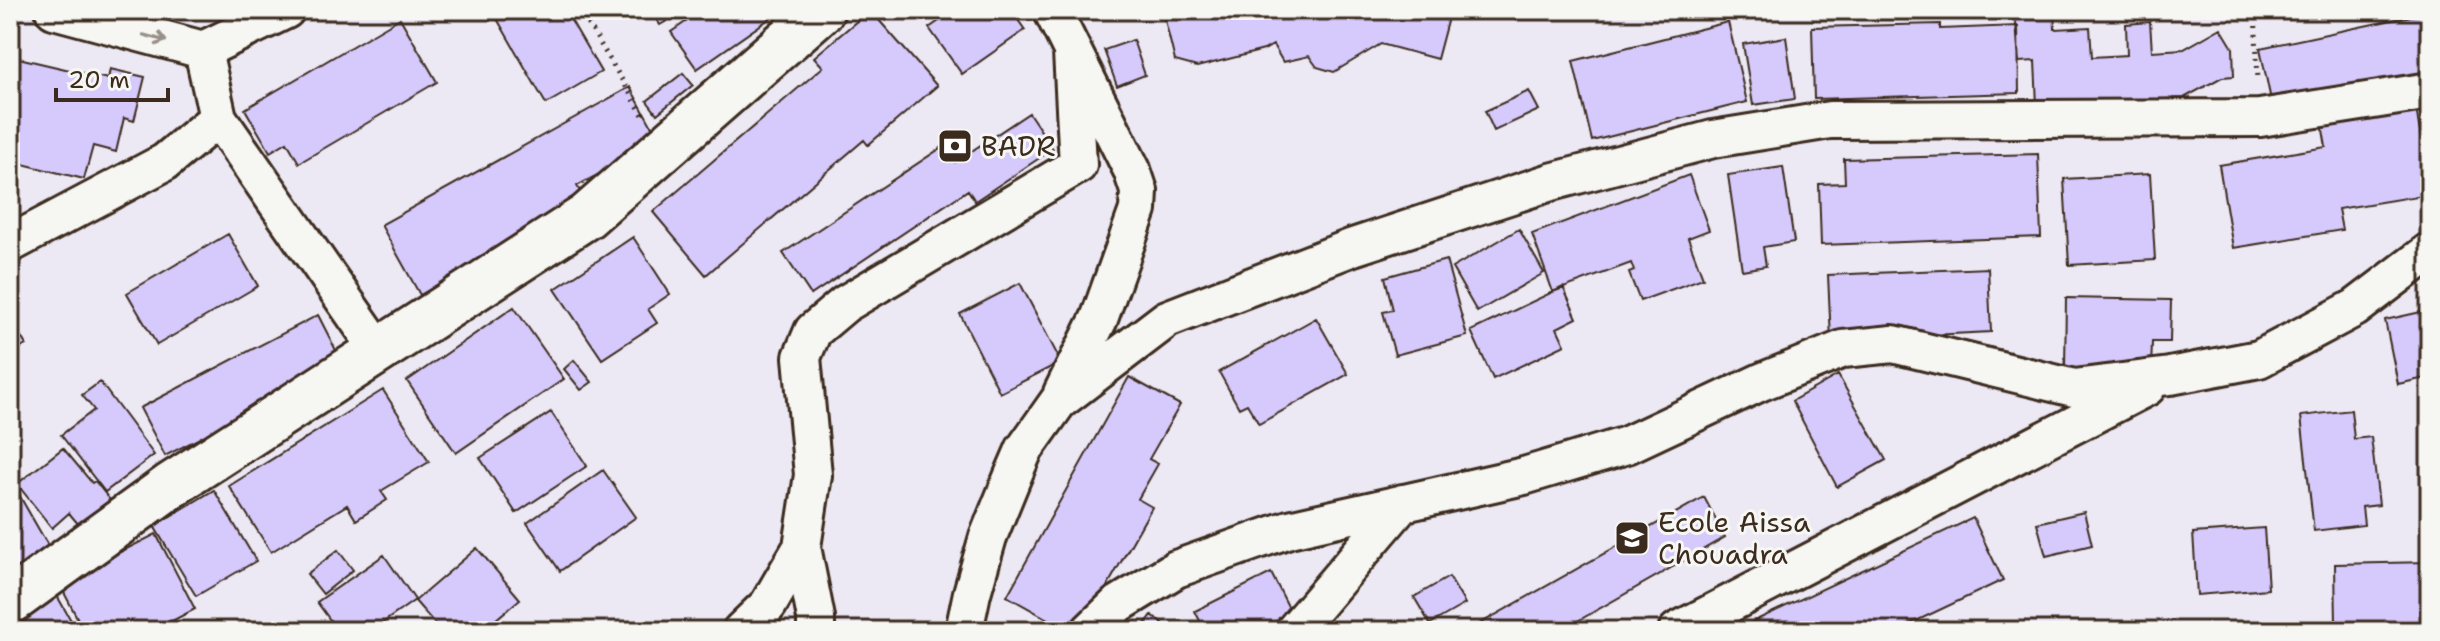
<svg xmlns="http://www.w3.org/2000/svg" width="2440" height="641" font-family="'Shantell Sans',sans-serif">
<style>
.building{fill:#d6cafd;stroke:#3b2a1e;stroke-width:2}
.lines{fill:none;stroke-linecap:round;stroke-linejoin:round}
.minor-casing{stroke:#3b2a1e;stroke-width:42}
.tertiary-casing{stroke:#3b2a1e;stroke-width:50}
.path{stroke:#3b2a1e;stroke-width:5;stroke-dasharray:2 6;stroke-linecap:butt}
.minor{stroke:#f6f6f2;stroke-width:36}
.tertiary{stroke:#f6f6f2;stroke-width:44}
.oneway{stroke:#989088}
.labels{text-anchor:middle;stroke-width:6;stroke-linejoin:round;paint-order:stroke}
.poi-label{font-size:28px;fill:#3b2a1e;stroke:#f6f6f2;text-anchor:start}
</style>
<rect width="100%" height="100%" fill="#ece9f5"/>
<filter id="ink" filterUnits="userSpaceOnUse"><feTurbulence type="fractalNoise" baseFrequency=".0125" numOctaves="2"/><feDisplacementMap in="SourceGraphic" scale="16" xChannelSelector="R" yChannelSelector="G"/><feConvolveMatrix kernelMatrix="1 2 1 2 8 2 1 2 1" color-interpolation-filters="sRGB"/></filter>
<g filter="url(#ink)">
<path class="building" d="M492 10H565L601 72 546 104Z
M651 10H686L660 25Z
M703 10H782L697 69 671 32Z
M870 10 937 86 868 145 864 140 706 275 653 212 823 67 814 57Z
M955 10H1011L1025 30 962 74 929 28Z
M1168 10H1448L1449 14 1437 59 1381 44 1334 72 1317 67 1309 56 1283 62 1273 45 1264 50 1197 67 1175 61 1165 20Z
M2015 10H2054L2055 29 2090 27 2092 57 2127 55 2126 24 2150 22 2152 51 2184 49 2221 28 2233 48 2234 76 2222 77 2184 98 2037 105 2035 61 2019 62Z
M2430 12V84L2416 87 2414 75 2272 105 2260 48Z
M400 18 437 82 299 163 287 142 270 152 245 109Z
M1728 22 1747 102 1592 141 1573 61Z
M1940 24V29L2018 26 2019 93 1814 99 1812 27Z
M1786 37 1795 99 1753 105 1743 44Z
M1133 40 1145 75 1117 86 1104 50Z
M10 56 108 79 110 69 145 77 134 121 124 118 116 152 93 146 84 179 10 161Z
M683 73 693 85 657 114 647 101Z
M630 87 660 141 577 186 586 202 420 295 381 225Z
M1529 91 1539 110 1494 131 1485 111Z
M2416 108 2430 194 2338 209 2342 230 2233 248 2219 165 2326 147 2322 124Z
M1029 113 1053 149 975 201 968 190 811 295 783 253 944 146 955 162Z
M2038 154 2041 237 1821 245 1819 184 1845 183 1844 159Z
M1783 167 1794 242 1763 247 1766 266 1742 270 1728 175Z
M2150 174 2155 260 2069 265 2064 179Z
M1689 175 1709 230 1688 238 1703 278 1640 301 1629 273 1634 271 1631 263 1553 292 1532 234Z
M1519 229 1544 273 1477 312 1452 268Z
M228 234 258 286 157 345 127 293Z
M633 237 670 294 648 309 657 323 602 359 555 289Z
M1446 260 1467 336 1395 355 1383 312 1393 310 1385 277Z
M1988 268 1991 332 1831 340 1828 275Z
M1020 283 1061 362 1000 393 960 314Z
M1563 287 1577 318 1557 328 1565 345 1493 379 1471 331Z
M2066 298 2171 300 2170 342H2152L2151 370H2065Z
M514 307 564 379 456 453 407 381Z
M2430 310V377L2398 384 2385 320Z
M318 315 343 364 165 456 140 408Z
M1316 318 1348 374 1259 424 1247 404 1239 408 1219 372Z
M10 319 26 345 10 354Z
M574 360 592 382 581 390 564 369Z
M1838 375 1886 460 1837 487 1792 401Z
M1129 377 1180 405 1149 459 1158 464 1138 499 1152 507 1082 631H1069L1007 596Z
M100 382 154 455 105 492 61 435 94 410 82 395Z
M383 390 429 462 381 491 387 500 356 520 347 505 271 552 229 486Z
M2351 410 2354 439 2371 437 2379 505 2362 507 2364 525 2314 531 2301 416Z
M551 412 587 466 516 513 480 458Z
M63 448 92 483 95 481 110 500 79 525 69 513 52 528 17 484Z
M603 470 636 517 560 571 527 523Z
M10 479 50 549 10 572Z
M214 490 256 561 196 596 154 526Z
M1704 497 1725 537 1560 631H1467Z
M2084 512 2092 545 2046 556 2037 523Z
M1973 518 2003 580 1895 631H1733Z
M2264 528 2268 589 2197 595 2193 533Z
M156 534 195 609 153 631H84L59 583Z
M477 548 520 599 482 631H441L415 601Z
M338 550 353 570 323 594 307 574Z
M384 555 415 600 371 631H338L317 602Z
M2430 562V622L2336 624 2335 564Z
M1271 573 1295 620 1274 631H1205L1195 611Z
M1449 577 1465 604 1430 624 1414 597Z
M56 594 77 631H10V621Z
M1152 615 1173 631H1140Z"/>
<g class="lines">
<defs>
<path id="minor" d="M54 10 203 50
M1052 10 1132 170 1139 191 1138 210 1099 319 1062 393
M203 50 286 10
M218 118 379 350
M10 244 165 162 218 118 203 50
M802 547 816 618V631
M741 631 768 605 802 547 813 475 802 357 813 331 845 304 1078 165 1072 52
M964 631 972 593 988 537 1012 478 1024 450 1058 402 1167 319 1353 247 1551 182 1713 139 1830 120 2260 118 2430 91
M1090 631 1117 605 1176 569 1289 529 1524 476 1627 445 1761 382 1843 349 1893 344 2074 388 2170 376 2259 359 2355 308 2430 251
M1294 631 1403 503
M1677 631 2147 387"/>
<path id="tertiary" d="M10 602 170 486 587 216 822 10"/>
</defs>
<use href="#minor" class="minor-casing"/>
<use href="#tertiary" class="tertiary-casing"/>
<path class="path" d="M580 10 643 115
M2255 10 2258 81"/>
<use href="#minor" class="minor"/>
<use href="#tertiary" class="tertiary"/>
</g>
<defs><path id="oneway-shaft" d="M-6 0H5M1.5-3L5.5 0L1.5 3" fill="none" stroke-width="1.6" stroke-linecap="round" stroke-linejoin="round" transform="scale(2)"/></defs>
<use class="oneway" href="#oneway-shaft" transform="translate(155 38) rotate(15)"/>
</g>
<defs>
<symbol id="bank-square" viewBox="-11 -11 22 22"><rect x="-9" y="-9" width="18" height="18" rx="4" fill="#3b2a1e" stroke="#f6f6f2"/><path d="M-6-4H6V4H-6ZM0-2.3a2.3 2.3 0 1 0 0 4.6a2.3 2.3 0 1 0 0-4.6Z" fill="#fff"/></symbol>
<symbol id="school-square" viewBox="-11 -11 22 22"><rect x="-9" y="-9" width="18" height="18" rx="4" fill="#3b2a1e" stroke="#f6f6f2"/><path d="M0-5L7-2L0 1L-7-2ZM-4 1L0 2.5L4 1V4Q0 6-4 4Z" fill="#fff"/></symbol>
</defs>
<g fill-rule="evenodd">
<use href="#bank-square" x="935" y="126" width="40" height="40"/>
<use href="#school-square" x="1612" y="518" width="40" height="40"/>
</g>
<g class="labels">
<g class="poi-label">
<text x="981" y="156">BADR</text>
<text x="1658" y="532">Ecole Aissa<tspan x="1658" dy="32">Chouadra</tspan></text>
</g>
</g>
<rect width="2440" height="641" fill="none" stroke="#f6f6f2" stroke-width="40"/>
<rect x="20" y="20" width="2400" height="601" fill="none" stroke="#3b2a1e" stroke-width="3" filter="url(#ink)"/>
<path d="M56 88v12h112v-12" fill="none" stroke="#3b2a1e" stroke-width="4"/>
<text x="68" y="88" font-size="24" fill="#3b2a1e" stroke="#f6f6f2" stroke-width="6" paint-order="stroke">20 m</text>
</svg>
